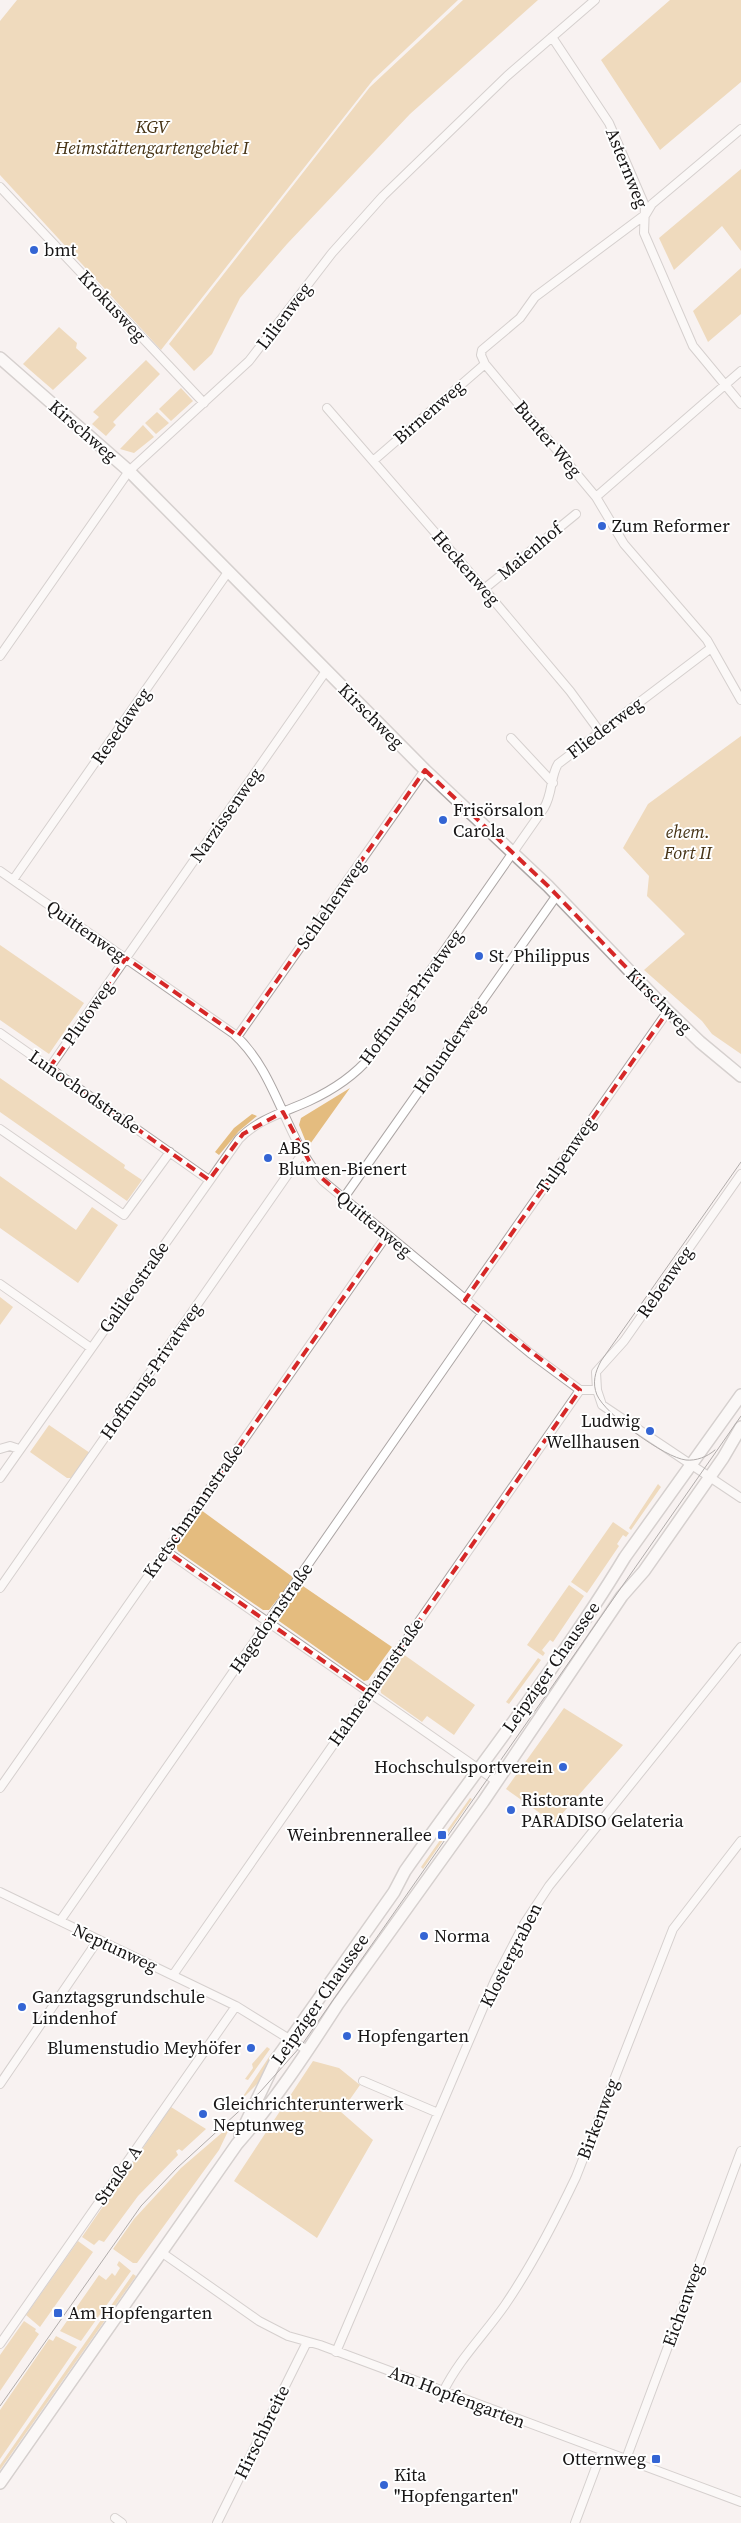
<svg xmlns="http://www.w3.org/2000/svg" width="741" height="2523" font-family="'Source Serif 4',serif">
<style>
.green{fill:#e4bc7f}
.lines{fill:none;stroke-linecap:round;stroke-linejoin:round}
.street-casing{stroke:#aca6a5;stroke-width:10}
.secondary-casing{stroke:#aca6a5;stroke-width:14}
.street{stroke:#fff;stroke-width:8}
.secondary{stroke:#fff;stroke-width:11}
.tram{stroke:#5b5757;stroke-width:1}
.marked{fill:none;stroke:#d62828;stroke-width:4;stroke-dasharray:10 6;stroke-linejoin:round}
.poi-dot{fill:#3465d4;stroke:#fff;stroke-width:2}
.labels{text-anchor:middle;stroke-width:4;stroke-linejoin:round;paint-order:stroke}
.park-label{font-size:18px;font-style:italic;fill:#453214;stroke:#fff}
.street-label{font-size:18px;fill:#171515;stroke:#fff}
.poi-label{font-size:18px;fill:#171515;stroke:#fff;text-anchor:start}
</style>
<rect width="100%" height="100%" fill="#f8f2f1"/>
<path class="green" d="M17 0H458L373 80 161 350 0 175V21Z
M463 0H538L410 114 287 244 240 298 212 354 194 371 169 344 370 87Z
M670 0H741V82L660 150 601 60Z
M741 169V251L722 226 674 270 659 238Z
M741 268V314L708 342 693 311Z
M59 327 77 343 76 348 87 358 53 390 23 364Z
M146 360 160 374 113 422 116 425 106 436 92 424 99 417 93 412Z
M181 388 193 401 171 421 159 409Z
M157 412 169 423 156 434 145 423Z
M143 425 154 437 134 453 120 449Z
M741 736V1054L712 1034 702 1021 644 970 685 934 647 896 649 876 623 848 648 804Z
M0 945 84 1003 49 1054 0 1020Z
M0 1078 125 1165 124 1168 142 1180 127 1201 0 1112Z
M350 1088 308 1147 299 1125 301 1118Z
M252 1114 257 1116 239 1131 219 1155 215 1152 234 1128Z
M0 1176 76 1230 92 1207 118 1225 78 1283 0 1228Z
M0 1297 13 1307 0 1325Z
M49 1425 90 1453 71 1478H67L30 1452Z
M658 1484 661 1487 631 1530 629 1528Z
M201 1510 294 1578 269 1610H263L178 1551 176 1546Z
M613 1522 629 1533 626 1537 623 1535 617 1544 619 1546 587 1593 571 1582Z
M300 1584 392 1647 368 1680 364 1681 279 1621V1615Z
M569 1585 584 1596 553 1642 550 1640 542 1650 545 1653 543 1656 527 1645Z
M403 1654 475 1705 454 1735 427 1716 422 1722 381 1693 380 1687Z
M538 1658 541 1660 509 1704 506 1702Z
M564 1708 623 1745 554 1823 506 1789Z
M470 1798 472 1799 423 1869 421 1867Z
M267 2047 270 2049 248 2080 245 2079 253 2068 252 2064Z
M277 2050 262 2079 240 2101 271 2054Z
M313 2061 339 2068 360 2085 341 2112 373 2140 317 2238 234 2181Z
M171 2107 206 2129 182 2151 179 2149 176 2151 178 2155 138 2196 104 2242 99 2240 94 2245 82 2237Z
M231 2125 219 2150 137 2263H133L113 2249 134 2219 181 2168Z
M78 2241 93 2252 40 2327 26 2315Z
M119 2261 131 2271 81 2341 60 2331 99 2275 106 2280 112 2273 115 2276 120 2268 117 2265Z
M133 2274 136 2276 0 2470V2465Z
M24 2321 36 2329 35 2331 39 2334 0 2391V2355Z
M56 2336 77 2347 0 2459V2410L49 2339 53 2341Z"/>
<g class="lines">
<defs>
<path id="street" d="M552 37 609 123 645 206 644 233 693 346 741 404
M741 129 652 204 646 214 535 297 520 318 482 350 481 355 485 364 596 497 624 544 707 640 741 700
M0 187 204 403
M327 408 484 589 570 691 600 732
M373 461 485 364
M596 497 741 371
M484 589 576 514
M0 656 129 471 249 361 332 253 383 196 507 76 595 0
M511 738 553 783
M0 871 234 1034C278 1074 284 1137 323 1181L530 1353 580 1390H597
M13 880 228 572
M0 1033 209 1180
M237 1037 425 770
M50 1067 326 671
M0 1129 124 1215 170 1152
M741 1174 624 1341 596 1372 597 1390 602 1405 741 1498
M343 1199 557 895
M0 1284 91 1348
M465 1300 668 1011
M0 1449 10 1446 19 1449
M0 1478 239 1139C258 1119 285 1112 309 1101 333 1090 354 1076 371 1056L544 808C553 793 550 777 558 764L711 648
M166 1551 496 1781
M0 1588 302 1154
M0 1788 387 1235
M0 1892 236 2006 307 2050
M60 1921 482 1314
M173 1975 580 1390
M363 2081 438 2113
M0 2084 98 1940
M161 2252 259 2321 288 2336 320 2345 741 2502
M0 2344 236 2006
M336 2352 495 1980 524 1924 549 1886 741 1647
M443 2392C459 2359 485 2334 505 2305 533 2264 555 2221 576 2177L673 1929 741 1841
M626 2459 741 2151
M115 2518 122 2523
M217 2523 307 2342
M575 2523 602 2451"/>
<path id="secondary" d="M0 358 129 471 425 770 548 886 668 1011 700 1042 741 1076
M240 2135 277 2058 394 1892 405 1871C478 1767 559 1666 625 1557L741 1395
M0 2483 237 2144C275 2101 307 2052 338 2004L483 1802 622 1596 644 1571 723 1458 741 1427"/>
</defs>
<use href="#street" class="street-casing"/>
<use href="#secondary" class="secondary-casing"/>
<use href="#street" class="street"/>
<use href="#secondary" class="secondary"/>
<path class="tram" d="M715 1450C707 1457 696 1461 686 1460 665 1458 605 1414 597 1395 592 1383 595 1372 601 1361L741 1162
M0 2406 141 2206 177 2168 260 2092 301 2046 741 1416"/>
</g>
<path d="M0 0H741V2523H0ZM425 770 548 886 668 1011 465 1300 580 1390 369 1693 166 1551 387 1235 315 1172 283 1112 243 1134 209 1180 50 1067 126 958 238 1036Z" fill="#f8f2f1" fill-opacity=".55" fill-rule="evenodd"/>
<path class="marked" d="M425 770 548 886 668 1011 465 1300 580 1390 369 1693 166 1551 387 1235 315 1172 283 1112 243 1134 209 1180 50 1067 126 958 238 1036Z"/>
<g class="poi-dot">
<circle cx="34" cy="250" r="5"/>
<circle cx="602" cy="526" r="5"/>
<circle cx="443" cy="820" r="5"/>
<circle cx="479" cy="956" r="5"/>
<circle cx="268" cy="1158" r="5"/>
<circle cx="650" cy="1431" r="5"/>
<circle cx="563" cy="1767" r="5"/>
<circle cx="511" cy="1810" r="5"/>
<rect x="437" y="1830" width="10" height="10" rx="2.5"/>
<circle cx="424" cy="1936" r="5"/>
<circle cx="22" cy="2007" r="5"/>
<circle cx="347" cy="2036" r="5"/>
<circle cx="251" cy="2048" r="5"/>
<circle cx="203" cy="2114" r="5"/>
<rect x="53" y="2308" width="10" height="10" rx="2.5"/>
<rect x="651" y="2454" width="10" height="10" rx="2.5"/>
<circle cx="384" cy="2485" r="5"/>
</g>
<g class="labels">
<g class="park-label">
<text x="152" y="133">KGV<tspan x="152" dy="21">Heimstättengartengebiet I</tspan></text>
<text x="688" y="838">ehem.<tspan x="688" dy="21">Fort II</tspan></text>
</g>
<g class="street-label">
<text transform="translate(627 168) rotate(68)" y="6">Asternweg</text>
<text transform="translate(112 306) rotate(47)" y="6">Krokusweg</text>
<text transform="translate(284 316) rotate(-53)" y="6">Lilienweg</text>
<text transform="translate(429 412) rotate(-41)" y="6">Birnenweg</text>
<text transform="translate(83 431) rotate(41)" y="6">Kirschweg</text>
<text transform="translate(548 439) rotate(50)" y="6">Bunter Weg</text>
<text transform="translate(530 551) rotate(-40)" y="6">Maienhof</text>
<text transform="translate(466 568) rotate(49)" y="6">Heckenweg</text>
<text transform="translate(371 716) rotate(45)" y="6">Kirschweg</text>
<text transform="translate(121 726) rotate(-55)" y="6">Resedaweg</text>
<text transform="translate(605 728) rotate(-37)" y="6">Fliederweg</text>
<text transform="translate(226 815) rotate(-55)" y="6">Narzissenweg</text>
<text transform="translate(331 904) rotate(-55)" y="6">Schlehenweg</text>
<text transform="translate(86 931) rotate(35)" y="6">Quittenweg</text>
<text transform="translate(411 997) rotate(-54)" y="6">Hoffnung-Privatweg</text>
<text transform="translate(659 1001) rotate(45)" y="6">Kirschweg</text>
<text transform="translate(88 1013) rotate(-55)" y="6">Plutoweg</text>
<text transform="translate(449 1047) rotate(-55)" y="6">Holunderweg</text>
<text transform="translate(85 1092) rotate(35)" y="6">Lunochodstraße</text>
<text transform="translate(566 1155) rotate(-55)" y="6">Tulpenweg</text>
<text transform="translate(374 1224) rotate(40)" y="6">Quittenweg</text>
<text transform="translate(665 1282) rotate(-55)" y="6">Rebenweg</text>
<text transform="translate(134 1287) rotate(-55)" y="6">Galileostraße</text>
<text transform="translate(151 1371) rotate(-55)" y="6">Hoffnung-Privatweg</text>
<text transform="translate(193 1511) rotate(-55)" y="6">Kretschmannstraße</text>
<text transform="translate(271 1618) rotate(-55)" y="6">Hagedornstraße</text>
<text transform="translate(551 1667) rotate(-55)" y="6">Leipziger Chaussee</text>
<text transform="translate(376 1682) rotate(-55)" y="6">Hahnemannstraße</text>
<text transform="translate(115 1948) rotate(25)" y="6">Neptunweg</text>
<text transform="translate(511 1955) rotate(-63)" y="6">Klostergraben</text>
<text transform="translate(320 1999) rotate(-55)" y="6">Leipziger Chaussee</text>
<text transform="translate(598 2119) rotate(-69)" y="6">Birkenweg</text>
<text transform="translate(118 2175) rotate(-55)" y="6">Straße A</text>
<text transform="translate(683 2305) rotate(-70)" y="6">Eichenweg</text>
<text transform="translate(457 2397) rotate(21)" y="6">Am Hopfengarten</text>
<text transform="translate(262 2432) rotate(-64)" y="6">Hirschbreite</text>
</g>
<g class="poi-label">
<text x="44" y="256">bmt</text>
<text x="612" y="532">Zum Reformer</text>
<text x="453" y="816">Frisörsalon<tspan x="453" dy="21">Carola</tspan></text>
<text x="489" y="962">St. Philippus</text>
<text x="278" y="1154">ABS<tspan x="278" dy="21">Blumen-Bienert</tspan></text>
<text x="640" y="1427" text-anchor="end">Ludwig<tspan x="640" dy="21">Wellhausen</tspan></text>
<text x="553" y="1773" text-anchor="end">Hochschulsportverein</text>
<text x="521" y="1806">Ristorante<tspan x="521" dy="21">PARADISO Gelateria</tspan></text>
<text x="432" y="1841" text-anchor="end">Weinbrennerallee</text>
<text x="434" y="1942">Norma</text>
<text x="32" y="2003">Ganztagsgrundschule<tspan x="32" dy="21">Lindenhof</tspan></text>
<text x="357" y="2042">Hopfengarten</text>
<text x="241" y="2054" text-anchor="end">Blumenstudio Meyhöfer</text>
<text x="213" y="2110">Gleichrichterunterwerk<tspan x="213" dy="21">Neptunweg</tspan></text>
<text x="68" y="2319">Am Hopfengarten</text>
<text x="646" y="2465" text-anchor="end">Otternweg</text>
<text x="394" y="2481">Kita<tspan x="394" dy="21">"Hopfengarten"</tspan></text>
</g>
</g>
</svg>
